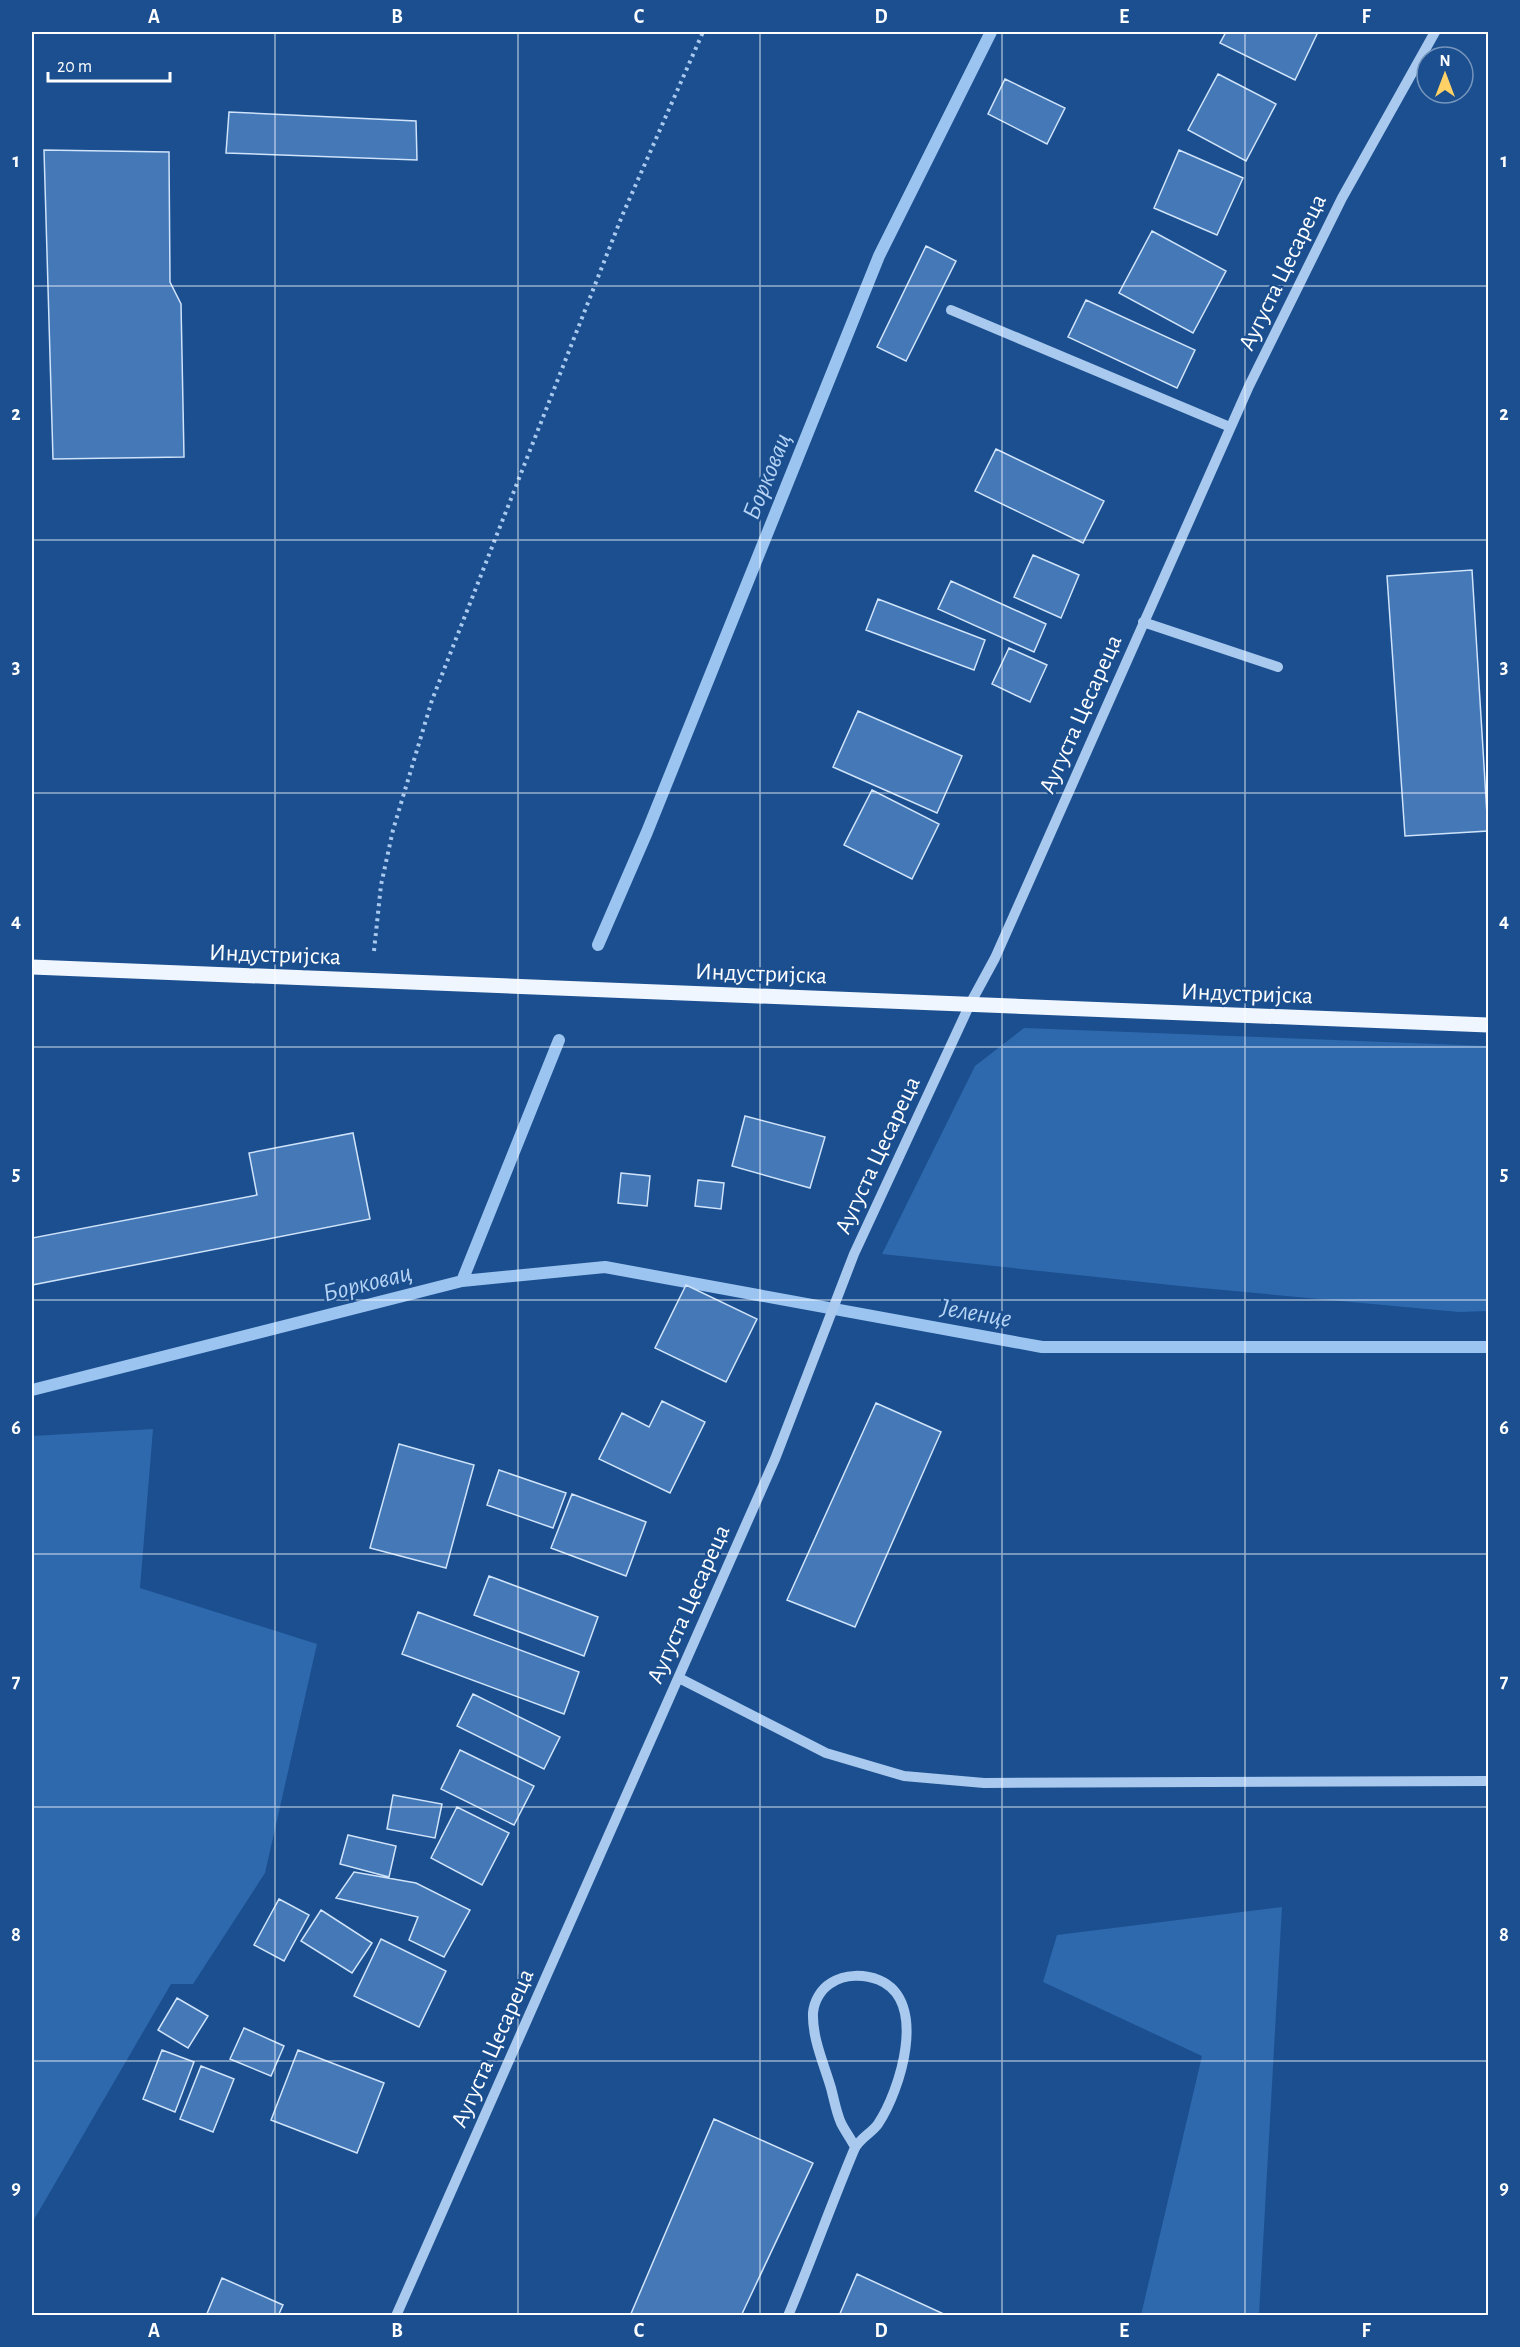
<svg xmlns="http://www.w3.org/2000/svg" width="1520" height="2347" font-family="'Alegreya Sans',sans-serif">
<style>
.green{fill:#2e69ad}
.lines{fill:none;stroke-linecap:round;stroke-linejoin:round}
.stream{stroke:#9cc4f0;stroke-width:12}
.building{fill:#4478b7;stroke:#cfe3fa;stroke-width:1.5}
.path{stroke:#a9c9ee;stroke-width:4;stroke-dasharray:3 4.5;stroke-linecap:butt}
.minor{stroke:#a9c9ee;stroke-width:10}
.major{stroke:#f0f6ff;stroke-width:15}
.grid{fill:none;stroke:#fff;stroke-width:1.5;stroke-opacity:0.55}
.labels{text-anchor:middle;stroke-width:5;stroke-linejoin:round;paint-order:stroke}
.street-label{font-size:24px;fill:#fff;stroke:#1b4f8f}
.water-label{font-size:26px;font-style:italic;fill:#b5d3f5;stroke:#1b4f8f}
.neatline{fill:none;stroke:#fff;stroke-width:2}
.grid-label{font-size:20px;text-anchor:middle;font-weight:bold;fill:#fff}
</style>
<rect width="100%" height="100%" fill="#1b4f8f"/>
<path class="green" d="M1024 1028 1488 1046V1311L1459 1312 1180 1286 882 1254 975 1066Z
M153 1429 140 1588 317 1644 265 1873 193 1984H171L32 2223V1436Z
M1282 1907 1259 2315H1141L1202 2056 1043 1982 1057 1935Z"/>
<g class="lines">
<path class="stream" d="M598 945 647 832 879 256 991 32
M462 1281 605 1267 1042 1347H1488
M32 1390 462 1281 559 1040"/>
</g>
<path class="building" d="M1226 32H1318L1295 80 1220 43Z
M1218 74 1276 104 1246 161 1188 130Z
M1005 79 1065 108 1047 144 988 114Z
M229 112 416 121 417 160 226 153Z
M44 150 169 152 170 282 181 304 184 457 53 459Z
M1179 150 1243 178 1217 235 1154 208Z
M1152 231 1226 271 1193 333 1119 293Z
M926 246 956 261 906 361 877 347Z
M1086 300 1195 350 1177 388 1068 337Z
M996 449 1104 501 1083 543 975 491Z
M1033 555 1079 575 1061 618 1014 597Z
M1472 570 1488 831 1405 836 1387 576Z
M951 581 1046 624 1034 652 938 609Z
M878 599 985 640 974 670 866 630Z
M1009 648 1047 665 1030 702 992 684Z
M858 711 962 756 937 813 833 767Z
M872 790 939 824 912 879 844 845Z
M745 1116 825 1137 810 1188 732 1166Z
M353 1133 370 1219 32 1285V1238L257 1195 249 1153Z
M621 1173 650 1176 647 1206 618 1203Z
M698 1180 724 1183 721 1209 695 1206Z
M686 1285 757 1319 726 1382 655 1348Z
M662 1401 705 1422 670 1493 599 1459 622 1413 649 1427Z
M876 1403 941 1432 855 1627 787 1600Z
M399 1444 474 1465 446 1568 370 1548Z
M499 1470 566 1493 553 1528 487 1505Z
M572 1494 646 1522 626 1576 551 1548Z
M489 1576 598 1617 584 1656 474 1615Z
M418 1612 579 1672 564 1714 402 1654Z
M473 1694 560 1737 544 1769 457 1726Z
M460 1750 534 1786 514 1825 441 1789Z
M393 1795 442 1804 435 1838 387 1829Z
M457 1807 509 1833 482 1885 431 1858Z
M348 1835 396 1846 389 1877 340 1864Z
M354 1872 416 1883 470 1910 444 1957 409 1940 418 1917 336 1898Z
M279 1899 309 1915 284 1961 254 1945Z
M321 1910 372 1943 352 1973 301 1941Z
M381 1939 446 1971 419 2027 354 1996Z
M177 1998 208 2016 188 2048 158 2030Z
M244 2028 284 2046 271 2076 230 2059Z
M162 2050 194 2062 175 2112 143 2099Z
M298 2050 384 2083 357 2153 271 2120Z
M201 2066 234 2079 213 2132 180 2119Z
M714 2119 813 2163 741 2316H630Z
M857 2274 948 2316H839Z
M222 2278 283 2305 278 2316H206Z"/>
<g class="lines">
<path class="path" d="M374 951 381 885 393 830 432 700 622 216 703 32"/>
<path class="minor" d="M951 310 1230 427
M1143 622 1278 667
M679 1678 826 1753 904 1776 984 1783 1488 1781
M396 2316 775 1459 854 1254 970 1004 995 958 1249 386 1342 198 1435 32
M788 2316C811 2261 831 2205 854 2150 858 2139 872 2133 878 2124 900 2091 929 2001 879 1980 864 1974 845 1974 831 1983 821 1989 814 2001 813 2013 812 2038 824 2064 831 2088 834 2099 836 2112 841 2123 845 2131 851 2139 855 2147"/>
<path class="major" d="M32 967 1488 1025"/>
</g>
<path class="grid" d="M275 32V2316M518 32V2316M760 32V2316M1002 32V2316M1245 32V2316M32 286H1488M32 540H1488M32 793H1488M32 1047H1488M32 1300H1488M32 1554H1488M32 1807H1488M32 2061H1488"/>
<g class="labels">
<g class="street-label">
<text transform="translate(1282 272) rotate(-64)" y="8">Аугуста Цесареца</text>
<text transform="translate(1080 714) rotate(-66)" y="8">Аугуста Цесареца</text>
<text transform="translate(275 954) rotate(2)" y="8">Индустријска</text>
<text transform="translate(761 973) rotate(2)" y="8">Индустријска</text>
<text transform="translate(1247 993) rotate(2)" y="8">Индустријска</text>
<text transform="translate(877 1155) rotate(-65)" y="8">Аугуста Цесареца</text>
<text transform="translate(688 1604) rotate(-66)" y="8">Аугуста Цесареца</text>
<text transform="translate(492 2048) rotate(-66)" y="8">Аугуста Цесареца</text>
</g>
<g class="water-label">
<text transform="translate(766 476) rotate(-68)" y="9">Борковац</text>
<text transform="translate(367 1282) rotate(-14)" y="9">Борковац</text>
<text transform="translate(976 1312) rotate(10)" y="9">Јеленце</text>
</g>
</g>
<rect width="1520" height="2347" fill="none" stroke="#1b4f8f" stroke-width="66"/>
<g transform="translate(1445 75)"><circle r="28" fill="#1b4f8f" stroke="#7695bc" stroke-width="1.5"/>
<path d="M0-4.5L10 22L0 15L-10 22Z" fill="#ffd166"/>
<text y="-9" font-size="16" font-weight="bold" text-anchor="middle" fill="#ffffff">N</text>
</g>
<path d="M48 72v9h122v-9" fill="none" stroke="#ffffff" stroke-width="3"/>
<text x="57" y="72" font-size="18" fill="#ffffff" stroke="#1b4f8f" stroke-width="4.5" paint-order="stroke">20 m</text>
<rect x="33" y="33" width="1454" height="2281" class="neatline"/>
<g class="grid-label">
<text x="154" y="23">A</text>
<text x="397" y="23">B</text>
<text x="639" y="23">C</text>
<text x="881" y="23">D</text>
<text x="1124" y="23">E</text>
<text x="1366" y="23">F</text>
<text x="16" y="167">1</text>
<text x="1504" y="167">1</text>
<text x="16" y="420">2</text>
<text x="1504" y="420">2</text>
<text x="16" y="673">3</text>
<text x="1504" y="673">3</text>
<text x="16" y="927">4</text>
<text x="1504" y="927">4</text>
<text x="16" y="1180">5</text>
<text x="1504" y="1180">5</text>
<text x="16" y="1434">6</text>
<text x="1504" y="1434">6</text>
<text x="16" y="1687">7</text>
<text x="1504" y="1687">7</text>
<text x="16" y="1941">8</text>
<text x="1504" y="1941">8</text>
<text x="16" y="2194">9</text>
<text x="1504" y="2194">9</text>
<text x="154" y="2337">A</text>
<text x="397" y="2337">B</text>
<text x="639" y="2337">C</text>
<text x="881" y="2337">D</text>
<text x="1124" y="2337">E</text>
<text x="1366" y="2337">F</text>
</g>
</svg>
